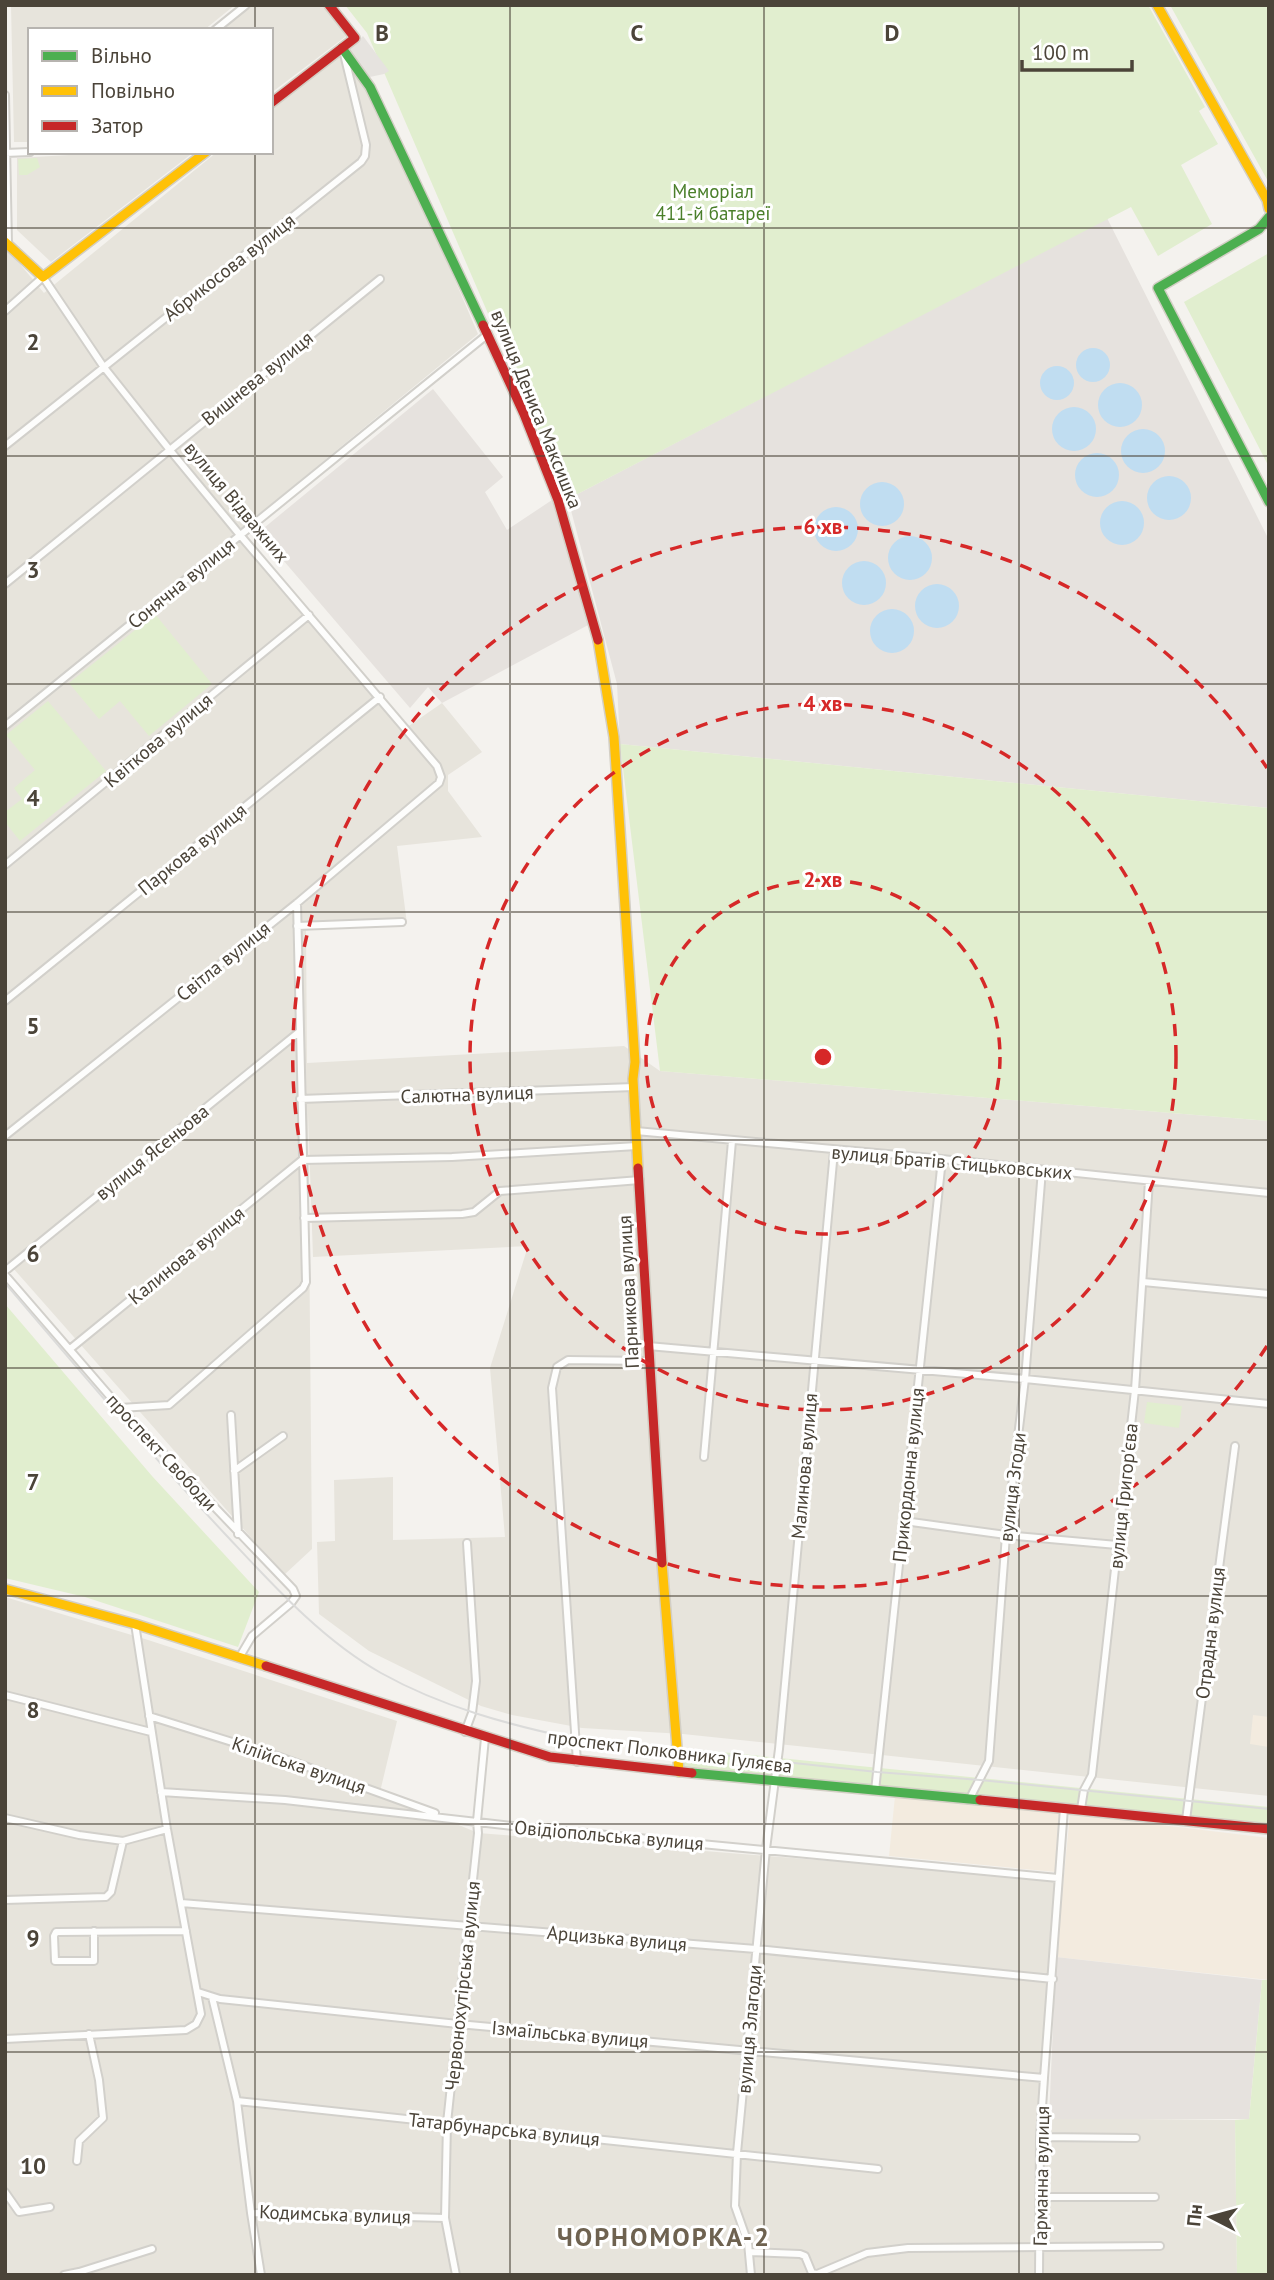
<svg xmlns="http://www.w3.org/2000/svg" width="1274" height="2280" font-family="'PT Sans',sans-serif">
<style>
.residential{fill:#e7e4dc}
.commercial{fill:#f3ebdf}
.industrial{fill:#e6e2de}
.green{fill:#e1eecf}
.parking{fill:#e6e3df}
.water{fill:#c0ddf1}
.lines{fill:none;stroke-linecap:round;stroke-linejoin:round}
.street-casing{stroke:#d2d0cb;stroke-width:10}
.fast-casing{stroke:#d3cfc5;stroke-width:12}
.slow-casing{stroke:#d3cfc5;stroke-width:12}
.jam-casing{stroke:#d3cfc5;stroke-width:12}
.street{stroke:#fdfdfc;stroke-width:6}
.fast{stroke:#4caf50;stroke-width:9}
.slow{stroke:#ffc107;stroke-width:9}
.jam{stroke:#c62828;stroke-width:9}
.tram{stroke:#dbdbda;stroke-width:2}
.grid{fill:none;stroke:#4b4439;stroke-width:2;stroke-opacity:0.55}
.ring{fill:none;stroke:#d62828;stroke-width:3.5;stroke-dasharray:12 9}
.labels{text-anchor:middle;stroke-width:6;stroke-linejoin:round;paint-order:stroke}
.park-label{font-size:19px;fill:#4a7f2a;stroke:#fff}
.street-label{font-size:19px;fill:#4b4439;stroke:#fff}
.district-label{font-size:26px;font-weight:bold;letter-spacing:2px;fill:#6e6250;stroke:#fff}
.grid-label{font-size:23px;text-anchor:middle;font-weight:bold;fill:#4b4439;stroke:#fff;stroke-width:6;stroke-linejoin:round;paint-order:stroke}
.centre{fill:#d62828;stroke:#fff;stroke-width:3.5}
.ring-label{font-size:21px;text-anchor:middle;font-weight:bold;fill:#d62828;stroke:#fff;stroke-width:6;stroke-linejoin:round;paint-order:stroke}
</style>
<rect width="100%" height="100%" fill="#f4f2ee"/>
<path class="residential" d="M11 5H235L204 30H30V142H14Z
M251 5H325L349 34 271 93V30H221Z
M353 42 478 334 236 533 403 730 442 703 482 752 448 775V791L482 837 397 846 407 924 306 929 307 1063 624 1046 660 1071 1269 1121V1796L683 1734 582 1728 512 1715 481 1706 369 1651 319 1614 317 1542 335 1541 334 1480 393 1477V1540L505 1537 490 1368 528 1246 313 1257 308 1114 312 1549 284 1575 5 1259V246L44 293 217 152H271V108Z
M72 152H194L51 262 17 230V158L69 155Z
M5 1597 145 1639 397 1721 380 1792 478 1833 1056 1879 1037 2118 1235 2120 1237 2275H5Z"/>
<path class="commercial" d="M1253 1715 1269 1717V1747L1250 1744Z
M895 1796 1061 1813 1056 1872 889 1856Z
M1070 1814 1269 1838V1980L1056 1957Z"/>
<path class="industrial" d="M1107 218 1269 540V808L620 744 617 684 568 499Z
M433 389 503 477 485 492 507 530 552 500 590 624 442 703 428 687 410 708 259 532Z
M1056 1957 1262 1980 1249 2119H1049Z"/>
<path class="green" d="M345 5H1148L1205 107 1199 111 1218 144 1181 165 1212 224 1158 256 1131 207 568 499 367 33Z
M1170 5H1269V183Z
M37 158 40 167 27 175H19L18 159Z
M1269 253V467L1184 302Z
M155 614 212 684 149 736 120 701 99 719 69 683Z
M48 701 106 771 20 841 5 822V812L22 799 14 788 35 770 6 735Z
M620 744 1269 808V1121L660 1071Z
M5 1304 152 1476 259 1592 238 1647 85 1597 5 1578Z
M1147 1402 1182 1406 1179 1428 1144 1423Z
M681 1748 1269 1807V1825L683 1769Z
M1262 1980H1269V2275H1237L1235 2120 1249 2119Z"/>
<path class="parking" d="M363 36 389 71 384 74 365 78 347 53Z"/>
<path class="water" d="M1076 365a17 17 0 1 1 34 0a17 17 0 1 1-34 0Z
M1040 383a17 17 0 1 1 34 0a17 17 0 1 1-34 0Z
M1098 405a22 22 0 1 1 44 0a22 22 0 1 1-44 0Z
M1052 429a22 22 0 1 1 44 0a22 22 0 1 1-44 0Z
M1121 451a22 22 0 1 1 44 0a22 22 0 1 1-44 0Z
M1075 475a22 22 0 1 1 44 0a22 22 0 1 1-44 0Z
M1147 498a22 22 0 1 1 44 0a22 22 0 1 1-44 0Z
M860 504a22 22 0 1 1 44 0a22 22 0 1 1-44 0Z
M1100 523a22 22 0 1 1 44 0a22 22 0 1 1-44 0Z
M814 529a22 22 0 1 1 44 0a22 22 0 1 1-44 0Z
M888 558a22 22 0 1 1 44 0a22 22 0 1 1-44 0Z
M842 583a22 22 0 1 1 44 0a22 22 0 1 1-44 0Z
M915 606a22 22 0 1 1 44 0a22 22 0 1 1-44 0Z
M870 631a22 22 0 1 1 44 0a22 22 0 1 1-44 0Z"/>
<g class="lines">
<defs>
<path id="street" d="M215 30 246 5
M5 95 8 244
M5 153 30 152
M5 311 43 277 103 366 169 449 240 535 437 766 441 777 439 783 297 903 5 1136
M5 446 361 162 365 156 366 145 344 54
M5 584 380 279
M5 726 488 334
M5 865 309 615
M297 926 402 922
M5 1001 380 697
M300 1099 634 1087
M636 1131 942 1159 1269 1193
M304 1218 462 1214 474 1212 500 1191 640 1180
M5 1271 299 1032
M5 1275 120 1408 293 1589 296 1596 291 1603 252 1636 239 1658
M1143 1282 1269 1294
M648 1346 1025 1379 1269 1404
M70 1349 302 1160 452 1157 637 1146
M120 1408 169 1405 303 1288 306 1282 297 903
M231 1415 238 1534
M704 1457 732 1141
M234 1471 283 1436
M904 1521 1006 1535 1117 1545
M5 1695 151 1732
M149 1716 277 1756 435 1813
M465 1732 472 1713 476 1681 467 1543
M577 1762 552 1388 557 1367 568 1360 649 1361
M875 1791 942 1159
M161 1792 285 1800 513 1826 1058 1878
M969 1800 989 1761 1006 1535 1025 1379 1042 1170
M1081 1809 1084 1790 1092 1775 1135 1390 1149 1181
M5 1818 79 1835 123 1841 167 1829
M1186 1820 1235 1446
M5 1900 106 1897 111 1892 123 1841
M181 1903 756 1949 1053 1979
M94 1931V1961H55L54 1936 56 1932 186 1931
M198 1992 220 1999 458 2024 1044 2078 1064 1808
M212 1997 237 2101 878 2169
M5 2039 186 2030 196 2024 201 2014 167 1829 135 1624
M237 2101 251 2213 445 2218
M1040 2137 1136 2138
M77 2161 79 2141 103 2118 99 2080 89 2034
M5 2192 19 2212 50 2207
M1040 2197H1155
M251 2213 261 2275
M750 2252 800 2254 805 2256 812 2273 817 2274 867 2253 908 2248 1160 2246
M64 2275 79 2272 152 2249
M456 2275 445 2218 447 2123 478 1833 477 1821 485 1738
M751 2275 748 2243 735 2206 737 2153 766 1849 779 1749 834 1151
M1039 2275 1040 2137 1044 2078"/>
<path id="fast" d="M342 48 370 87 483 325
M1269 217 1259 229 1158 288 1269 502
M692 1773 980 1800"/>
<path id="slow" d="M1157 5 1267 200 1269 209
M5 242 43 277 206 152
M598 640 614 737 635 1062 633 1079 638 1168
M662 1563 679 1772
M5 1589 135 1624 266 1666"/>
<path id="jam" d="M271 103 355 38 329 5
M483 325 524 414 558 500 598 640
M638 1168 662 1563
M266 1666 550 1757 692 1773
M980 1800 1269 1829"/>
</defs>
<use href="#street" class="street-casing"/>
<use href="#fast" class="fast-casing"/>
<use href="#slow" class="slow-casing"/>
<use href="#jam" class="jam-casing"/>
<use href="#street" class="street"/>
<use href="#fast" class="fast"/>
<use href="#slow" class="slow"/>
<use href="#jam" class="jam"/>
<path class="tram" d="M5 1283C78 1369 150 1454 226 1535 272 1584 322 1640 381 1673 442 1707 509 1725 576 1739L877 1772 980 1780 1269 1809"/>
</g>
<path class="grid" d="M255 5V30M510 5V2275M764 5V2275M1019 5V2275M255 152V2275M5 228H1269M5 456H1269M5 684H1269M5 912H1269M5 1140H1269M5 1368H1269M5 1596H1269M5 1824H1269M5 2052H1269"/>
<g class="ring">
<circle cx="823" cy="1057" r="177"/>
<circle cx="823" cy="1057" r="353"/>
<path d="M1267 1346A530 530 0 1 1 1267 768"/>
</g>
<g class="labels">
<g class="park-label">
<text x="713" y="198">Меморіал<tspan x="713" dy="22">411-й батареї</tspan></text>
</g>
<g class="street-label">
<text transform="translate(229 267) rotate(-38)" y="7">Абрикосова вулиця</text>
<text transform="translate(257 378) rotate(-39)" y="7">Вишнева вулиця</text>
<text transform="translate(537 409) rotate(68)" y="7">вулиця Дениса Максишка</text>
<text transform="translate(237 502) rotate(50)" y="7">вулиця Відважних</text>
<text transform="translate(181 583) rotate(-39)" y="7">Сонячна вулиця</text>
<text transform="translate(158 740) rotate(-40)" y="7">Квіткова вулиця</text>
<text transform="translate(192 849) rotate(-39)" y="7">Паркова вулиця</text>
<text transform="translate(223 961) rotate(-39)" y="7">Світла вулиця</text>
<text transform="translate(467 1094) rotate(-2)" y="7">Салютна вулиця</text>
<text transform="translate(152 1152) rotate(-39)" y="7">вулиця Ясеньова</text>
<text transform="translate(952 1162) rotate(5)" y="7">вулиця Братів Стицьковських</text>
<text transform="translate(186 1255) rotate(-39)" y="7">Калинова вулиця</text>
<text transform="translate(628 1292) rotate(-93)" y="7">Парникова вулиця</text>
<text transform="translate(162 1452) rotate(47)" y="7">проспект Свободи</text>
<text transform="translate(804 1466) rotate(-85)" y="7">Малинова вулиця</text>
<text transform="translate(908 1475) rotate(-84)" y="7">Прикордонна вулиця</text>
<text transform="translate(1012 1487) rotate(-83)" y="7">вулиця Згоди</text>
<text transform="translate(1123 1496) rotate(-84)" y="7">вулиця Григор'єва</text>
<text transform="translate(1210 1633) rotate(-83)" y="7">Отрадна вулиця</text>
<text transform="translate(670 1751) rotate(7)" y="7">проспект Полковника Гуляєва</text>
<text transform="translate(299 1765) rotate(19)" y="7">Кілійська вулиця</text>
<text transform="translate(609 1835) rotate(5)" y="7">Овідіопольська вулиця</text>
<text transform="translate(617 1938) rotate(5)" y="7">Арцизька вулиця</text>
<text transform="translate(462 1986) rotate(-84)" y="7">Червонохутірська вулиця</text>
<text transform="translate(749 2029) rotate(-85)" y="7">вулиця Злагоди</text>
<text transform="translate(570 2034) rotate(5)" y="7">Ізмаїльська вулиця</text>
<text transform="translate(504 2129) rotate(6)" y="7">Татарбунарська вулиця</text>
<text transform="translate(1041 2176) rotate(-89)" y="7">Гарманна вулиця</text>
<text transform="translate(335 2214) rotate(2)" y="7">Кодимська вулиця</text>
</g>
<g class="district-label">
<text x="664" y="2246">ЧОРНОМОРКА-2</text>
</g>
</g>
<g class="grid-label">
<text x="382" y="41">B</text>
<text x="637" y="41">C</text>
<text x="892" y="41">D</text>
<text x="33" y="350">2</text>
<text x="33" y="578">3</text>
<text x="33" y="806">4</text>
<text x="33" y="1034">5</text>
<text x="33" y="1262">6</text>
<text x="33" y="1490">7</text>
<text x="33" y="1718">8</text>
<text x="33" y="1946">9</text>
<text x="33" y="2174">10</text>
</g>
<circle cx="823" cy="1057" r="10" class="centre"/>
<g class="ring-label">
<text x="823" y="534">6 хв</text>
<text x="823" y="711">4 хв</text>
<text x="823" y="887">2 хв</text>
</g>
<rect width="1274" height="2280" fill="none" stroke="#4b4439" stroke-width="14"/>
<rect x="28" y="28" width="245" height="126" fill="#ffffff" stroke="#b7b4b0" stroke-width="2"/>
<rect x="42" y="51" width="35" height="10" fill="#4caf50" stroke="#b7b4b0" stroke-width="2"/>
<text x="91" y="63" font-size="21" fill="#4b4439">Вільно</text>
<rect x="42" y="86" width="35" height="10" fill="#ffc107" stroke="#b7b4b0" stroke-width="2"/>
<text x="91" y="98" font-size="21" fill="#4b4439">Повільно</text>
<rect x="42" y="121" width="35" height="10" fill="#c62828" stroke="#b7b4b0" stroke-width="2"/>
<text x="91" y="133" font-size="21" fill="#4b4439">Затор</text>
<g transform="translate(1211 2217) rotate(276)" stroke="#ffffff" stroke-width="5" paint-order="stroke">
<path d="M0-5L12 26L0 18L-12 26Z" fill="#4b4439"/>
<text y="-10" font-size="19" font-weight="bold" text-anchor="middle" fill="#4b4439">Пн</text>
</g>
<path d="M1022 60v10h110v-10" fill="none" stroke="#4b4439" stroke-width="3.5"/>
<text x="1032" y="60" font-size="21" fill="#4b4439" stroke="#ffffff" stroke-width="5" paint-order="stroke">100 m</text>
</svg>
